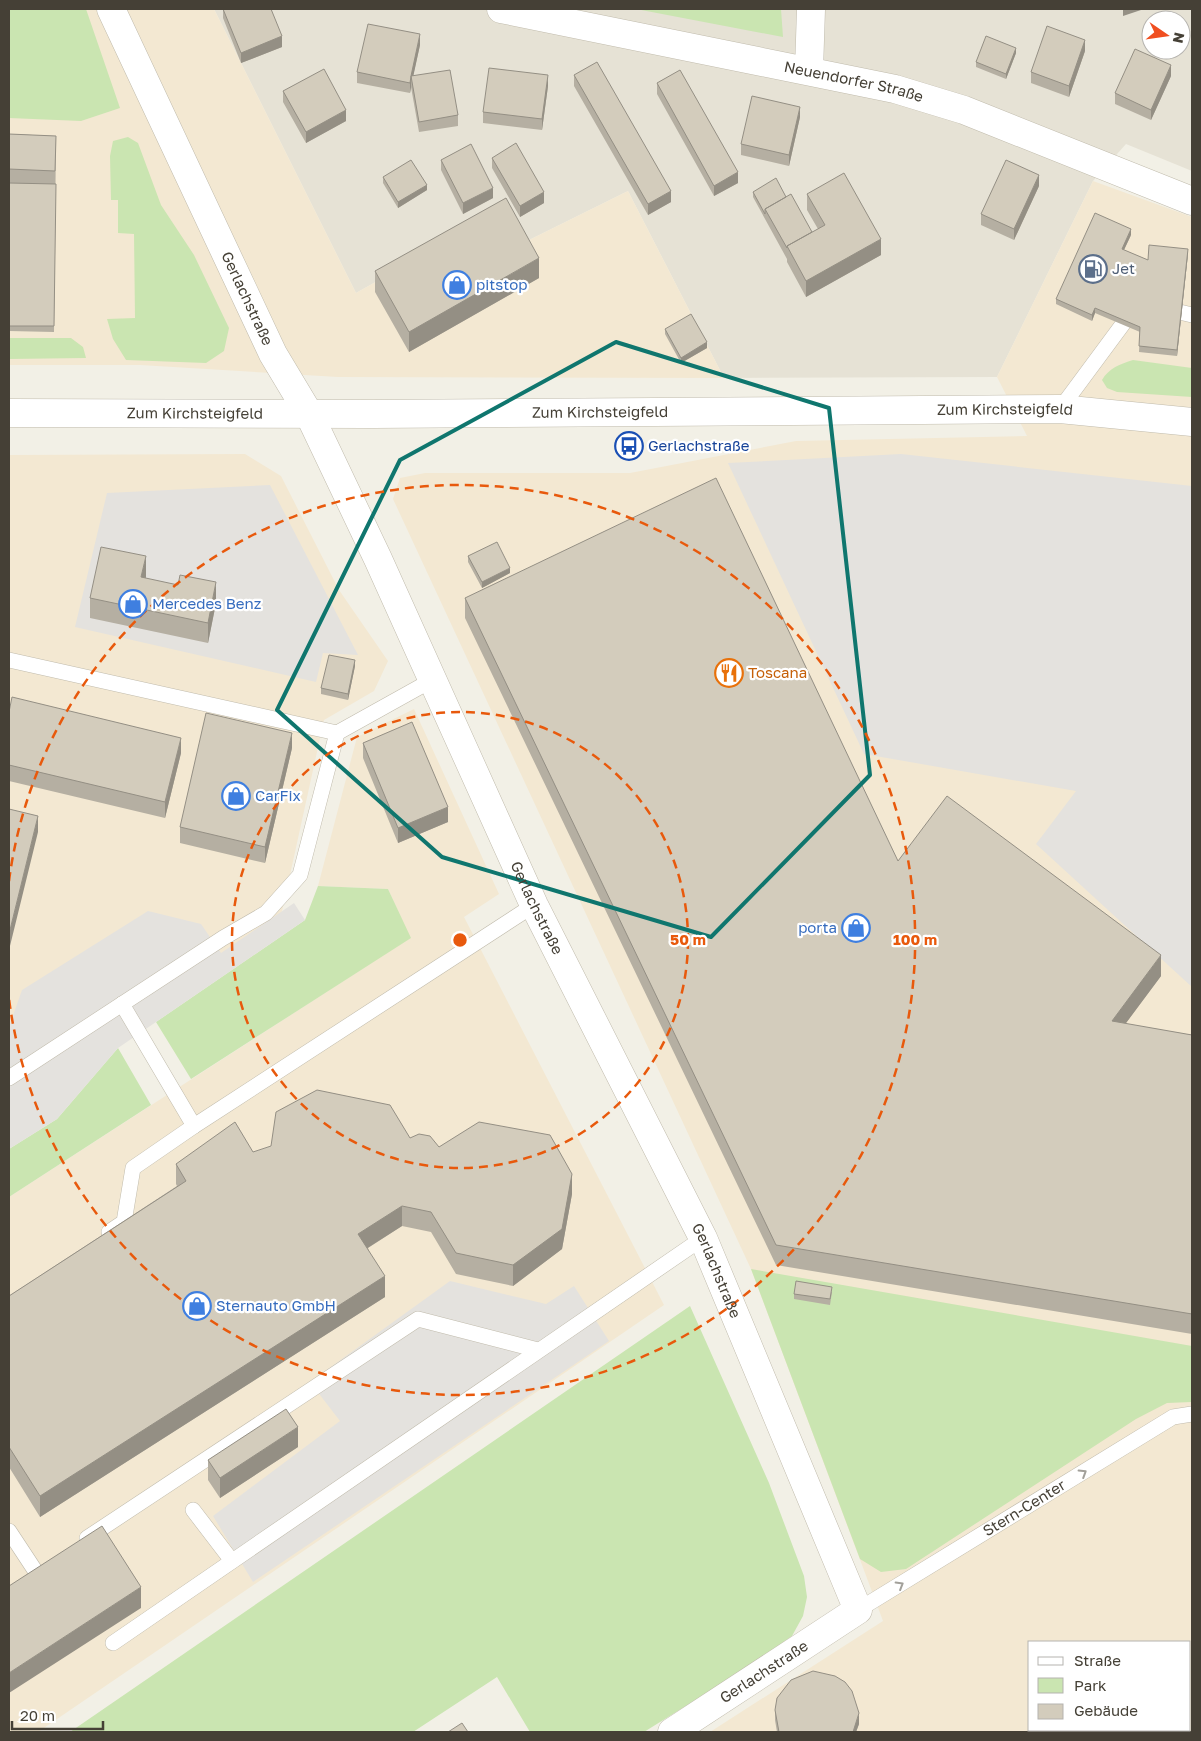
<svg xmlns="http://www.w3.org/2000/svg" width="1201" height="1741" font-family="'Golos Text',sans-serif">
<style>
.residential{fill:#e6e2d5;fill-rule:evenodd}
.commercial{fill:#f3e8d2;fill-rule:evenodd}
.green{fill:#cae5b1}
.parking{fill:#e4e2de}
.lines{fill:none;stroke-linecap:round;stroke-linejoin:round}
.service-casing{stroke:#c0bbac;stroke-width:16}
.minor-casing{stroke:#c0bbac;stroke-width:29}
.tertiary-casing{stroke:#c0bbac;stroke-width:29}
.service{stroke:#fff;stroke-width:15}
.minor{stroke:#fff;stroke-width:28}
.tertiary{stroke:#fff;stroke-width:28}
.wall{fill:#b5afa2}
.shaded-wall{fill:#948f84}
.building{fill:#d3ccbc;stroke:#948f84}
.oneway{stroke:#a2a09a}
.marked{fill:none;stroke:#0f766e;stroke-width:4;stroke-linejoin:round}
.ring{fill:none;stroke:#e8590c;stroke-width:2.5;stroke-dasharray:9 6}
.labels{text-anchor:middle;stroke-width:4.5;stroke-linejoin:round;paint-order:stroke}
.street-label{font-size:15px;fill:#454036;stroke:#fff}
.service-label{font-size:15px;fill:#4e5e75;stroke:#fff;text-anchor:start}
.shop-label{font-size:15px;fill:#366cbe;stroke:#fff;text-anchor:start}
.transit-label{font-size:15px;fill:#164399;stroke:#fff;text-anchor:start}
.food-label{font-size:15px;fill:#c56008;stroke:#fff;text-anchor:start}
.centre{fill:#e8590c;stroke:#fff;stroke-width:2.5}
.ring-label{font-size:15px;text-anchor:middle;font-weight:bold;fill:#e8590c;stroke:#fff;stroke-width:4.5;stroke-linejoin:round;paint-order:stroke}
</style>
<rect width="100%" height="100%" fill="#f2f0e6"/>
<path class="residential" d="M214 9H1192V171L1126 144 1093 181 997 377 724 378 628 191 527 241 500 212 356 293ZM1151 20H1181V50H1151Z"/>
<path class="commercial" d="M9 9H214L356 293 500 212 527 241 628 191 724 378 338 377 140 365H9Z
M1093 181 1192 217V1732H710L883 1621 751 1269 393 499 400 478 425 473H630L796 441 1027 436 997 377ZM1030 1642H1190V1730H1030Z
M245 454 281 476 339 590 388 661 374 691 324 720 277 934 9 1113V455Z
M414 709 499 894 464 917 664 1305 38 1732H9V1197L410 938 388 889 318 886 357 737Z"/>
<path class="green" d="M9 9H86L120 108 81 121 9 118Z
M636 9H781L783 37Z
M128 137 138 143 161 205 194 255 229 328 224 351 206 363 126 360 113 339 107 319 135 318 134 234 118 233V200H111L110 156 113 141Z
M9 338H71L83 347 86 358 9 359Z
M1133 360 1192 368V397L1117 392 1107 388 1102 380C1109 368 1120 364 1133 360Z
M318 886 388 889 411 938 191 1079 156 1022 305 920Z
M118 1048 151 1105 9 1197V1149L57 1119Z
M751 1269 1192 1346V1402L1167 1403 1136 1419 906 1569 881 1572 860 1559Z
M690 1306 769 1483 804 1576 807 1597 803 1616 792 1636 750 1666 644 1732H530L497 1677 413 1732H70Z"/>
<path class="parking" d="M901 454 1192 486V987L1036 844 1076 791 864 754 728 463Z
M270 485 358 655 323 653 316 682 75 627 107 493Z
M294 903 305 920 118 1048 57 1119 9 1149V1027L22 990 148 911 201 924 221 953Z
M450 1281 546 1304 574 1286 609 1341 253 1582 213 1516 340 1421 310 1382Z"/>
<g class="lines">
<defs>
<g id="service">
<path d="M1163 308 1192 315"/>
<path d="M1060 409 1134 309"/>
<path d="M9 660 337 733 434 679"/>
<path d="M122 1004 194 1126"/>
<path d="M9 1078 223 938 266 913 300 875 337 733"/>
<path d="M109 1232 124 1222 133 1168 194 1126 534 905"/>
<path d="M193 1510 232 1561"/>
<path d="M9 1531 36 1572"/>
<path d="M87 1538 418 1319 538 1350"/>
<path id="s1" d="M858 1610 1173 1417 1192 1414"/>
<path d="M113 1643 703 1238"/>
</g>
<g id="minor">
<path id="s2" d="M111 9 273 354 309 414 378 559 534 905 703 1238 858 1610 672 1732"/>
<path id="s3" d="M501 9 895 89 964 110 1192 201"/>
<path d="M809 70 811 9"/>
</g>
<g id="tertiary">
<path id="s4" d="M9 413 373 414 1060 409 1192 422"/>
</g>
</defs>
<use href="#service" class="service-casing"/>
<use href="#minor" class="minor-casing"/>
<use href="#tertiary" class="tertiary-casing"/>
<use href="#service" class="service"/>
<use href="#minor" class="minor"/>
<use href="#tertiary" class="tertiary"/>
</g>
<path class="wall" d="M223 9H271L282 47 241 63 223 18Z
M420 45 413 76 458 115V126L419 132 411 87 410 93 357 83V72Z
M1085 51 1069 97 1031 83V72Z
M1016 53 1006 79 976 67V62Z
M574 75 671 202 648 215 574 86Z
M1171 76 1151 120 1115 104V93Z
M657 83 738 183 714 196 657 94Z
M548 86 542 130 483 123V112Z
M283 91 346 121 306 143 283 102Z
M800 117 789 166 741 155V144Z
M9 134 56 136 54 332 9 331Z
M492 158 544 203 520 217 492 168Z
M441 160 493 198 463 214 441 170Z
M383 177 427 190 398 208 383 183Z
M1039 186 1014 240 981 225V214Z
M753 192 786 197 812 232 818 229 807 210V194L881 255 806 297 787 262V259L753 197Z
M1131 235 1124 250 1148 260 1188 254 1177 356 1139 352 1140 332 1095 313 1092 321 1056 304V299Z
M375 271 539 278 409 352 375 292Z
M665 329 707 348 681 363 665 334Z
M468 556 510 573 482 588 468 562Z
M90 598 216 603 208 643 90 618Z
M465 598 898 861 1161 976 1125 1024 1192 1035V1334L776 1265 465 618Z
M355 666 348 700 321 694V688Z
M9 712 181 753 165 818 9 781Z
M363 743 448 822 398 843 363 758Z
M292 748 265 863 180 843V827Z
M410 1138 439 1147 572 1194 562 1249 513 1286 456 1274 431 1232 402 1226 368 1248 385 1297 40 1517 9 1467V1296L177 1186 176 1184V1164L253 1152Z
M832 1292 830 1305 794 1299V1294Z
M298 1447 220 1498 208 1480V1460Z
M775 1710 859 1724 856 1732H777L775 1720Z"/>
<path class="shaded-wall" d="M1123 9H1144L1123 16Z
M420 34V45L412 82 411 76Z
M282 36V47L241 63V53Z
M1085 40V51L1069 97V86Z
M1016 48V53L1006 79V74Z
M1171 65V76L1151 120V110Z
M548 75V86L542 130V119Z
M411 76V87L410 93V83Z
M800 107V117L789 166V155Z
M346 110V121L306 143V132Z
M738 172V183L714 196V186Z
M1039 175V186L1014 240V229Z
M427 185V190L398 208V202Z
M493 188V198L463 214V203Z
M671 191V202L648 215V204Z
M544 192V203L520 217V206Z
M1131 229V235L1122 254V249Z
M881 239V255L806 297V281Z
M1188 249V254L1177 356V350Z
M539 258V278L409 352V332Z
M1095 308V313L1092 321V315Z
M707 342V348L681 363V358Z
M146 556V577L141 597V577Z
M510 568V573L482 588V582Z
M216 582V603L208 643V623Z
M355 660V666L348 700V694Z
M292 733V748L265 863V847Z
M181 738V753L165 818V802Z
M448 807V822L398 843V828Z
M38 816V832L9 950V934Z
M1161 955V976L1112 1042V1021Z
M572 1174V1194L562 1249 513 1286V1265Z
M402 1206V1226L358 1254V1234Z
M385 1276V1297L40 1517V1496Z
M298 1427V1447L220 1498V1478Z
M141 1587V1608L9 1693V1673Z
M859 1713V1724L856 1732H853Z"/>
<path class="building" d="M223 9H271L282 36 241 53Z
M368 24 420 34 411 76 450 70 458 115 419 122 411 76 410 83 357 72Z
M1047 26 1085 40 1069 86 1031 72Z
M986 36 1016 48 1006 74 976 62Z
M1135 49 1171 65 1151 110 1115 93Z
M597 62 671 191 648 204 574 75Z
M489 68 548 75 542 119 483 112Z
M324 69 346 110 306 132 283 91Z
M680 70 738 172 714 186 657 83Z
M752 96 800 107 789 155 741 144Z
M9 134 56 136 55 171 9 169Z
M516 143 544 192 520 206 492 158Z
M471 144 493 188 463 203 441 160Z
M411 160 427 185 398 202 383 177Z
M1006 160 1039 175 1014 229 981 214Z
M844 173 881 239 806 281 787 246 825 225 807 194Z
M776 178 786 197 765 209V214L753 192Z
M9 183 56 184 54 326H9Z
M791 194 812 232 787 246V248L765 209Z
M506 198 539 258 409 332 375 271Z
M1095 213 1131 229 1122 249 1148 260 1149 245 1188 249 1177 350 1139 346 1140 327 1095 308 1092 315 1056 299Z
M691 314 707 342 681 358 665 329Z
M716 478 898 861 947 796 1161 955 1112 1021 1192 1035V1314L776 1245 465 598Z
M497 542 510 568 482 582 468 556Z
M101 547 146 556 141 577 178 585 180 575 216 582 208 623 90 598Z
M329 655 355 660 348 694 321 688Z
M12 697 181 738 165 802 9 765V712Z
M206 713 292 733 265 847 180 827Z
M412 722 448 807 398 828 363 743Z
M9 809 38 816 9 934Z
M317 1090 390 1105 410 1138 419 1134 430 1136 439 1147 479 1122 550 1135 572 1174 562 1229 513 1265 456 1253 431 1212 402 1206 358 1234 385 1276 40 1496 9 1447V1296L186 1181 176 1164 235 1122 253 1152 271 1146 276 1112Z
M796 1281 832 1287 830 1299 794 1294Z
M286 1409 298 1427 220 1478 208 1460Z
M102 1526 141 1587 9 1673V1586Z
M813 1671 835 1676 845 1682 852 1691 859 1713 853 1732H779L775 1710 777 1698 791 1680Z
M462 1723 468 1732H448Z
M1124 1730H1170L1172 1732H1120Z"/>
<defs><path id="oneway-chevron" d="M-2-3.5L2.5 0L-2 3.5" fill="none" stroke-width="1.6" stroke-linecap="round" stroke-linejoin="round" transform="scale(1.25)"/></defs>
<g class="oneway">
<use href="#oneway-chevron" transform="translate(1083 1473) rotate(-32)"/>
<use href="#oneway-chevron" transform="translate(900 1585) rotate(-31)"/>
</g>
<path class="marked" d="M616 342 829 408 870 775 711 937 442 857 277 710 400 460Z"/>
<g class="ring">
<circle cx="460" cy="940" r="228"/>
<path d="M9 881A455 455 0 1 1 9 999"/>
</g>
<defs>
<symbol id="fuel-ring" viewBox="-11 -11 22 22"><circle r="9.5" fill="#fff" stroke="#5c6f8a" stroke-width="1.5"/><path d="M-5.5-6h7V0h2V4h1.3V-2.5L3-4.5l.8-.8L6-3V5H2.5V1h-1V6h-7ZM-4.2-4.7v3.2H.2V-4.7Z" fill="#5c6f8a"/></symbol>
<symbol id="shop-ring" viewBox="-11 -11 22 22"><circle r="9.5" fill="#fff" stroke="#3f7fe0" stroke-width="1.5"/><path d="M-5-2.5h2.3a2.7 3.5 0 0 1 5.4 0H5L5.5 6h-11ZM-1.5-2.5h3a1.5 2.3 0 0 0-3 0Z" fill="#3f7fe0"/></symbol>
<symbol id="bus-ring" viewBox="-11 -11 22 22"><circle r="9.5" fill="#fff" stroke="#1a4fb4" stroke-width="1.5"/><path d="M-5-6H5V4H4V6H2V4H-2V6H-4V4H-5ZM-3.5-4V0h7V-4ZM-3.5 1.2v1.5H-2V1.2ZM2 1.2v1.5H3.5V1.2Z" fill="#1a4fb4"/></symbol>
<symbol id="restaurant-ring" viewBox="-11 -11 22 22"><circle r="9.5" fill="#fff" stroke="#e8710a" stroke-width="1.5"/><path d="M-5-6h1v4h1v-4h1v4h1v-4h1v5L-1.5 .5V6h-2V.5L-5-1ZM5-6V6H3V1.5H1.5Q1.5-4 5-6Z" fill="#e8710a"/></symbol>
</defs>
<g fill-rule="evenodd">
<use href="#fuel-ring" x="1077" y="253" width="32" height="32"/>
<use href="#shop-ring" x="441" y="269" width="32" height="32"/>
<use href="#bus-ring" x="613" y="430" width="32" height="32"/>
<use href="#shop-ring" x="117" y="588" width="32" height="32"/>
<use href="#restaurant-ring" x="713" y="657" width="32" height="32"/>
<use href="#shop-ring" x="220" y="780" width="32" height="32"/>
<use href="#shop-ring" x="840" y="912" width="32" height="32"/>
<use href="#shop-ring" x="181" y="1290" width="32" height="32"/>
</g>
<g class="labels">
<g class="street-label">
<text dy="5" stroke="none"><textPath href="#s3" startOffset="360">Neuendorfer Straße</textPath></text>
<text dy="5" stroke="none"><textPath href="#s2" startOffset="320">Gerlachstraße</textPath></text>
<text dy="5" stroke="none"><textPath href="#s4" startOffset="996">Zum Kirchsteigfeld</textPath></text>
<text dy="5" stroke="none"><textPath href="#s4" startOffset="186">Zum Kirchsteigfeld</textPath></text>
<text dy="5" stroke="none"><textPath href="#s4" startOffset="591">Zum Kirchsteigfeld</textPath></text>
<text dy="5" stroke="none"><textPath href="#s2" startOffset="995">Gerlachstraße</textPath></text>
<text dy="5" stroke="none"><textPath href="#s2" startOffset="1400">Gerlachstraße</textPath></text>
<text dy="5" stroke="none"><textPath href="#s1" startOffset="195">Stern-Center</textPath></text>
<text transform="translate(764 1672) rotate(-33)" y="5">Gerlachstraße</text>
</g>
<g class="service-label">
<text x="1112" y="274">Jet</text>
</g>
<g class="shop-label">
<text x="476" y="290">pitstop</text>
<text x="152" y="609">Mercedes Benz</text>
<text x="255" y="801">CarFix</text>
<text x="837" y="933" text-anchor="end">porta</text>
<text x="216" y="1311">Sternauto GmbH</text>
</g>
<g class="transit-label">
<text x="648" y="451">Gerlachstraße</text>
</g>
<g class="food-label">
<text x="748" y="678">Toscana</text>
</g>
</g>
<circle cx="460" cy="940" r="8" class="centre"/>
<g class="ring-label">
<text x="688" y="945">50 m</text>
<text x="915" y="945">100 m</text>
</g>
<rect width="1201" height="1741" fill="none" stroke="#454036" stroke-width="20"/>
<rect x="1028" y="1641" width="162" height="90" fill="#ffffff" stroke="#b5b3af"/>
<rect x="1038" y="1657" width="25" height="8" fill="#ffffff" stroke="#b5b3af"/>
<text x="1074" y="1666" font-size="15" fill="#454036">Straße</text>
<rect x="1038" y="1678" width="25" height="15" fill="#cae5b1" stroke="#b5b3af"/>
<text x="1074" y="1691" font-size="15" fill="#454036">Park</text>
<rect x="1038" y="1704" width="25" height="15" fill="#d3ccbc" stroke="#b5b3af"/>
<text x="1074" y="1716" font-size="15" fill="#454036">Gebäude</text>
<g transform="translate(1166 35) rotate(103)"><circle r="24" fill="#ffffff" stroke="#b5b3af"/>
<path d="M0-4L9 19L0 12L-9 19Z" fill="#f04f20"/>
<text y="-8" font-size="14" font-weight="bold" text-anchor="middle" fill="#454036">N</text>
</g>
<path d="M12 1721v8h91v-8" fill="none" stroke="#454036" stroke-width="2.5"/>
<text x="20" y="1721" font-size="15" fill="#454036" stroke="#ffffff" stroke-width="4" paint-order="stroke">20 m</text>
</svg>
